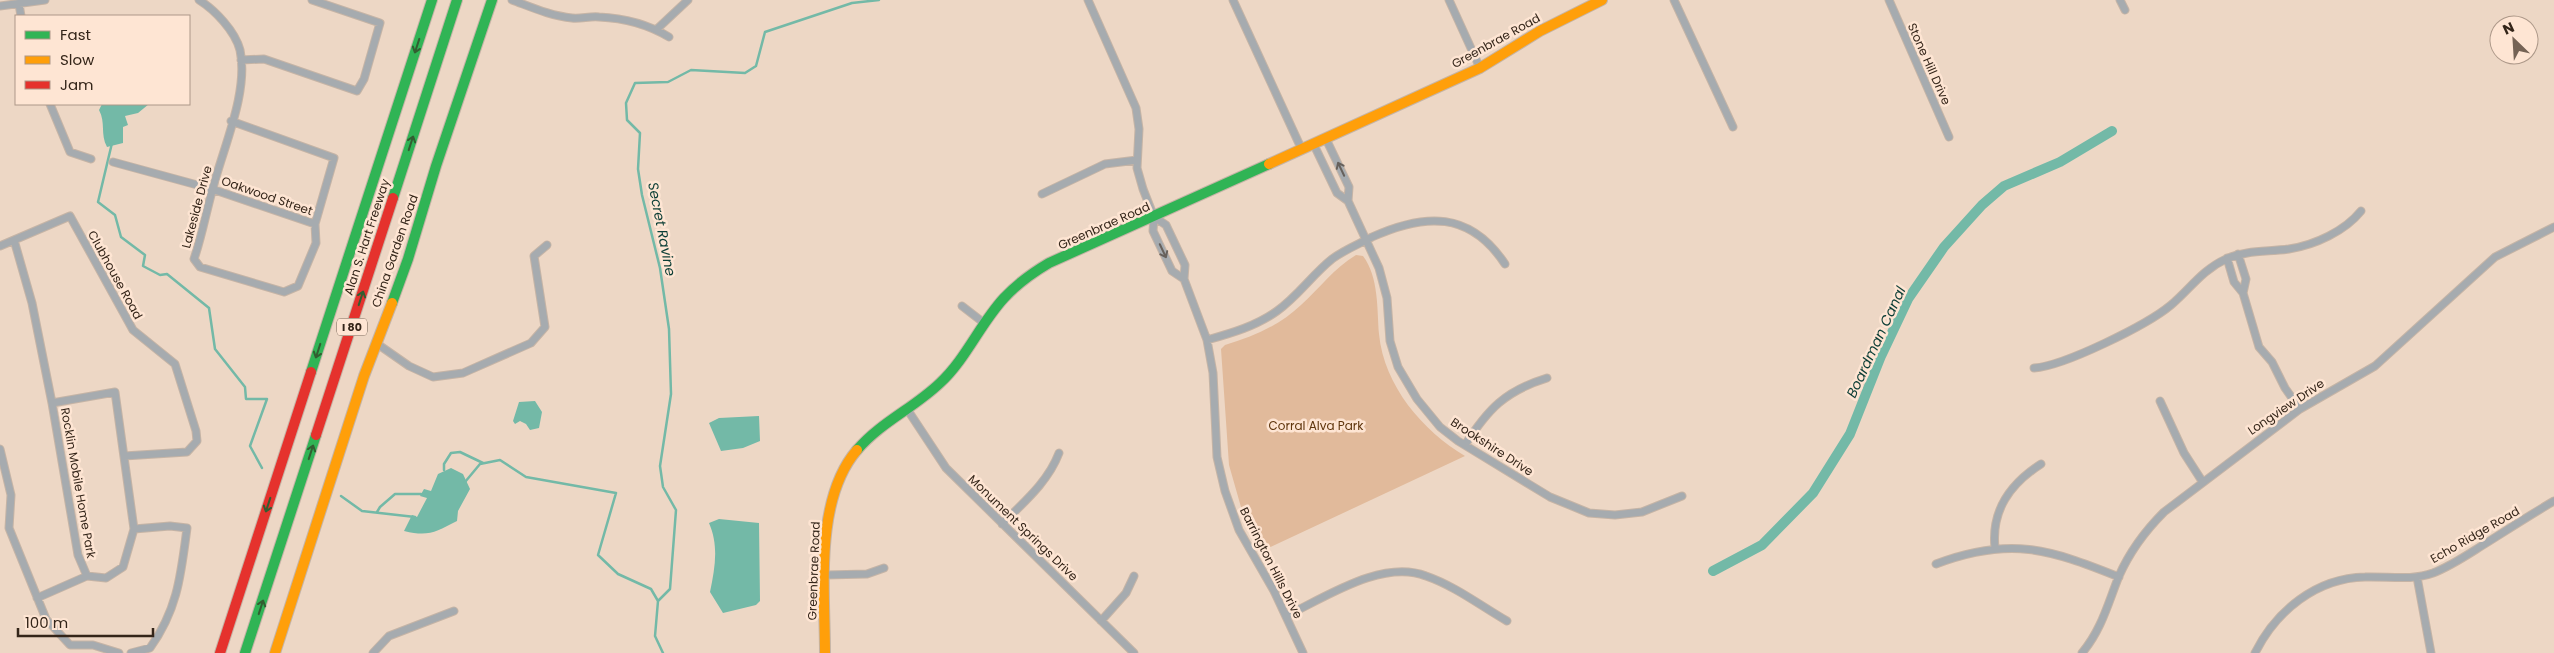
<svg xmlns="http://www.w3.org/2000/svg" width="2554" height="653" font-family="Poppins,sans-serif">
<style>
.green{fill:#e1ba9b}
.water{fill:#73b9a7}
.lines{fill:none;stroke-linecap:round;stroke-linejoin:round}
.stream{stroke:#73b9a7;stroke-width:2.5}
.canal{stroke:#73b9a7;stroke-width:10}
.street-casing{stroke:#c5b4a6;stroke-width:9}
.fast-casing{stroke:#c5b4a6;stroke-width:12}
.slow-casing{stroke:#c5b4a6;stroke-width:12}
.jam-casing{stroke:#c5b4a6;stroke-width:12}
.street{stroke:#a6abaf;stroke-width:7}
.fast{stroke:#30b455;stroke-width:10}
.slow{stroke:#ff9f0a;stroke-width:10}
.jam{stroke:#e5322d;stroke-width:10}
.oneway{stroke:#325e31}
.oneway2{stroke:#67615c}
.labels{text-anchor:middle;stroke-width:5;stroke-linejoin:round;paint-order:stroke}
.shield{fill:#fee5d3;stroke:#715f51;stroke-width:1}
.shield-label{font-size:11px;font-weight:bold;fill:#342519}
.street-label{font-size:12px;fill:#342519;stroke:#fee5d3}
.park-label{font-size:12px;fill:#5f350c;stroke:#fee5d3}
.water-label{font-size:14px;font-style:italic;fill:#0b3d35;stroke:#fee5d3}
</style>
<rect width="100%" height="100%" fill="#edd7c5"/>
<path class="green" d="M1356 255 1363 256C1379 277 1377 310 1379 334 1384 386 1423 431 1465 456L1262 551 1243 514 1229 465 1221 349 1225 345C1253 337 1280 325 1301 305 1320 288 1334 268 1356 255Z"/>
<path class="water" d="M102 104H149L138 113 125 116 128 125 123 127V143L107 147C100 134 106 123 99 110Z
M535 401 542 412 539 428 530 430 526 424 520 421 515 424 513 421 519 402Z
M759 416 760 441 743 448 721 451 709 423 719 418Z
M451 468 463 474 470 489 458 511 457 521C435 532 429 537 404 531L412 515 417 517 427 498 420 496 424 489 431 491 438 474Z
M719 519 759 523 760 601 756 605 723 613 710 592C715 568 719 546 709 523Z"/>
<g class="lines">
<path class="stream" d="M112 143 98 202 115 215 121 237 145 255 143 266 160 275 167 274 209 308 215 349 245 387 246 399H267L250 446 262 468
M444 470V464L451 453 460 452 483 463
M465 482 480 464 500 460 526 477 616 493 598 555 618 574 651 589 658 601
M341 496 362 511 415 517
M377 512 380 507 395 494H421
M663 653 655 636 658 601 670 589 676 510 663 487 660 466 671 394 669 329 660 268 642 195 638 169 640 133 627 120 626 103 635 83 668 82 691 70 745 73 756 66 765 32 852 3 879 0"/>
<path class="canal" d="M1713 571 1762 545 1813 493 1850 434 1881 356 1908 299 1944 247 1982 205 2004 186 2060 162 2112 131"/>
<defs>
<path id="street" d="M199 0C215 10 235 31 240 50 249 92 223 148 213 188 206 212 202 236 194 259L200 267 284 292 298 286 316 243 315 224 334 158 231 121
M512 0C531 7 551 16 572 18 581 19 590 16 599 17 623 18 649 25 669 37
M1088 0 1136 108 1139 129 1137 168 1143 189 1154 217 1153 231 1172 271 1184 279
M1233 0 1302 150
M1449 0 1480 68
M1674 0 1733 127
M1889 0 1949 137
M2120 0 2125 10
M19 4 21 16
M0 6 45 0
M657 29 688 0
M241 60 264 59 357 91 364 79 380 23 312 0
M50 104 70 152 91 159
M1326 139 1349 187 1348 201
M1314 145 1337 193 1348 201 1379 268 1387 298 1390 341 1398 367 1417 399 1440 427 1458 441 1550 497 1589 513 1615 515 1642 512 1682 496
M113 162 212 189 315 224
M1042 194 1105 164 1137 160
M1154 217 1166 225 1185 265 1184 279 1207 340 1213 373 1217 457 1225 491 1239 530 1274 591 1303 653
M14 240 32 303 52 403 78 555 87 576 106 578 123 567 134 529 115 392 52 403
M0 246 70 216 133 330 175 364 196 431 197 441 187 452 124 456
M2238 254 2246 279 2243 293
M2227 258 2234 282 2243 293 2259 347 2272 362 2285 388 2300 409
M962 306 984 323
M1207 340C1232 333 1256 326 1277 311 1298 296 1312 275 1332 259 1344 250 1359 244 1372 237 1425 213 1470 211 1505 264
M376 343 409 366 433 377 463 373 531 343 545 327 534 256 547 245
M2034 368C2064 366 2147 325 2171 305 2190 289 2202 270 2226 259 2246 250 2267 252 2289 249 2315 245 2345 231 2361 211
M2160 401 2184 453 2202 481
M907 409 946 468 1134 653
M1465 445C1488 409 1505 391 1547 378
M0 449 11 495 9 528 46 619 70 645H93L119 653
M1002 524C1024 502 1048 482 1059 453
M1995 548C1991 510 2010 484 2041 464
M1936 564C2010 536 2049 549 2119 577
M826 575 867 574 884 568
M2417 577 2431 653
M37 598 87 576
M1286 616C1326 597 1382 559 1426 576 1455 586 1481 606 1507 621
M1101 621 1126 593 1134 576
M131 653 150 648C178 609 181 574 187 528L170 526 134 529
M373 653 389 636 454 611
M2082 653C2102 629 2108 603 2119 576 2130 551 2145 531 2164 512L2300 409 2375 366 2495 257 2554 227
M2255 653C2276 611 2316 578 2365 577 2388 576 2411 581 2433 573 2451 566 2467 555 2483 545 2507 530 2530 515 2554 501"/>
<path id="fast" d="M393 198 457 0
M392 303 408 259 436 166 492 0
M311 372 432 0
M857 450C881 422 914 408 940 383 966 359 980 324 1004 298 1017 284 1032 273 1049 263L1269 164
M245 653 316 435"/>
<path id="slow" d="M1269 164 1480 68 1540 31 1602 0
M275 653 364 376 392 303
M825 653C825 591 814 500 857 450"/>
<path id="jam" d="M316 435 393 198
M220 653 311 372"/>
</defs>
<use href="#street" class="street-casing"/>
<use href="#fast" class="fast-casing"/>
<use href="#slow" class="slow-casing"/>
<use href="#jam" class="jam-casing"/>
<use href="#street" class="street"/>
<use href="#fast" class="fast"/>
<use href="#slow" class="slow"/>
<use href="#jam" class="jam"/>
</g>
<defs><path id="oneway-shaft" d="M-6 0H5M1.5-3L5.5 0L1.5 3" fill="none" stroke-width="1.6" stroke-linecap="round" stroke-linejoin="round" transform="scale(1.25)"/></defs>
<g class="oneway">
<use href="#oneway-shaft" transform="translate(417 46) rotate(108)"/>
<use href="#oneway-shaft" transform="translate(411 143) rotate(-72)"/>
<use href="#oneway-shaft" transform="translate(361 298) rotate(-72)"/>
<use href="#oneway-shaft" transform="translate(318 351) rotate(108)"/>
<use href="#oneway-shaft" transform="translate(311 452) rotate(-72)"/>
<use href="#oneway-shaft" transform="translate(268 505) rotate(108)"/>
<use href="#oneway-shaft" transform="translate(261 607) rotate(-72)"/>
</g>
<g class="oneway2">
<use href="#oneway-shaft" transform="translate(1341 169) rotate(-115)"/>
<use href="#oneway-shaft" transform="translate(1163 251) rotate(65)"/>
</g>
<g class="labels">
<rect class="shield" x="337" y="318.5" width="30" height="17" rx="4"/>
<g class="shield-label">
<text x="352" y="331">I 80</text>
</g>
<g class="street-label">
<text transform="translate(1496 41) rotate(-29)" y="4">Greenbrae Road</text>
<text transform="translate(1929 64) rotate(66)" y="4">Stone Hill Drive</text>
<text transform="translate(267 196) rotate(19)" y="4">Oakwood Street</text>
<text transform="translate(197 207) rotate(-75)" y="4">Lakeside Drive</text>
<text transform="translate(1104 226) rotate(-24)" y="4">Greenbrae Road</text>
<text transform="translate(367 237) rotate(-72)" y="4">Alan S. Hart Freeway</text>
<text transform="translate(395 251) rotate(-71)" y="4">China Garden Road</text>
<text transform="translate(115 275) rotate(61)" y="4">Clubhouse Road</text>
<text transform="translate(2286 407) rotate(-34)" y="4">Longview Drive</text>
<text transform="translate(1492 447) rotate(33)" y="4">Brookshire Drive</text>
<text transform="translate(78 483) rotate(80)" y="4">Rocklin Mobile Home Park</text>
<text transform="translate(1023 528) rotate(44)" y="4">Monument Springs Drive</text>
<text transform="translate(2475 535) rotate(-30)" y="4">Echo Ridge Road</text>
<text transform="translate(1271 563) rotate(63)" y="4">Barrington Hills Drive</text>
<text transform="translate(814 571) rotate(-88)" y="4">Greenbrae Road</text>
</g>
<g class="park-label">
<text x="1316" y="430">Corral Alva Park</text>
</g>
<g class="water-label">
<text transform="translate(662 229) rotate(79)" y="5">Secret Ravine</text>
<text transform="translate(1876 342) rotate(-65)" y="5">Boardman Canal</text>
</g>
</g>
<rect x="15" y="15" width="175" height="90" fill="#fee5d3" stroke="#ad9889"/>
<rect x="25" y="31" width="25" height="8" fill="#30b455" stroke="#ad9889"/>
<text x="60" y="40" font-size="15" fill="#342519">Fast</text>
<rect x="25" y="56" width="25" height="8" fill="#ff9f0a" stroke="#ad9889"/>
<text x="60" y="65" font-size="15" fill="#342519">Slow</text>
<rect x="25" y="81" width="25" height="8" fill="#e5322d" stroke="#ad9889"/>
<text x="60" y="90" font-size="15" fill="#342519">Jam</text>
<g transform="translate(2514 40) rotate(335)"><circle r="24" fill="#fee5d3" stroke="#ad9889"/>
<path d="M0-4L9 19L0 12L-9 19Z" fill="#756355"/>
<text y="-8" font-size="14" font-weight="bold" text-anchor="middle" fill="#342519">N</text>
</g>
<path d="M18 628v8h135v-8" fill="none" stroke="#342519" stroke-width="2.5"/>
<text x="25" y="628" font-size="15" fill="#342519" stroke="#fee5d3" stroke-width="4" paint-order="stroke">100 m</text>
</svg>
